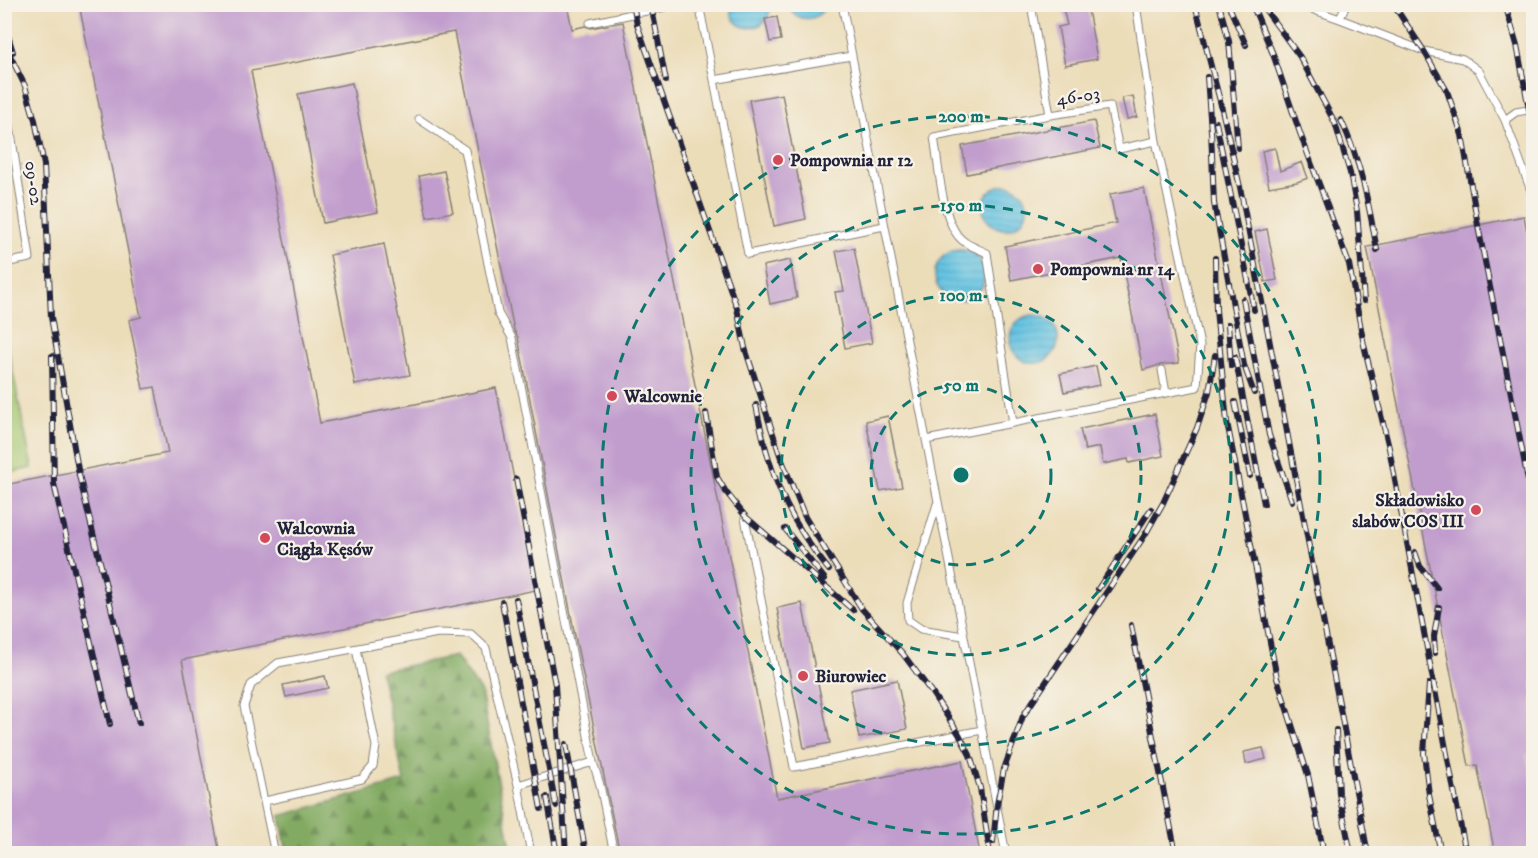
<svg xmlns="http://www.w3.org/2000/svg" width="1538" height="858" font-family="'IM FELL DW Pica',serif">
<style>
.green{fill:#a3c56f;stroke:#627455;stroke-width:1.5}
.forest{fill:url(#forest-firs);stroke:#52664e;stroke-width:1.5}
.water{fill:url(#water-rules);stroke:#43728e;stroke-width:1.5}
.building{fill:#c19dcd}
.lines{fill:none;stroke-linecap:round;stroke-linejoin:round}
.service-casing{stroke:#87807a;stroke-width:9}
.service{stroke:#fff;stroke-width:7}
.rail-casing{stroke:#22223b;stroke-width:6}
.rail{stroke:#f7f3e8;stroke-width:4;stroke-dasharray:11;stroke-linecap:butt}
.ring{fill:none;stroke:#0f766e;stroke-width:3;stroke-dasharray:10 8}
.poi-dot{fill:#d1495b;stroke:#f7f3e8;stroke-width:2}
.labels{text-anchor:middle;stroke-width:4.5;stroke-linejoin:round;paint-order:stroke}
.street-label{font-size:18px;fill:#22223b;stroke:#f7f3e8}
.poi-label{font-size:18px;font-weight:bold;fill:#22223b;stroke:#f7f3e8;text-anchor:start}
.centre{fill:#0f766e;stroke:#f7f3e8;stroke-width:3}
.ring-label{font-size:18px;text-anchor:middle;font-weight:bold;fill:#0f766e;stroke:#f7f3e8;stroke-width:4.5;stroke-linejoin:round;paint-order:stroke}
</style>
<defs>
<pattern id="forest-firs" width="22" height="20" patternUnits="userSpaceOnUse" patternTransform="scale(1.5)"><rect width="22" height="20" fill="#82aa62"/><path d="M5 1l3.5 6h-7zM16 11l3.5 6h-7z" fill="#6a8a52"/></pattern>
<pattern id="water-rules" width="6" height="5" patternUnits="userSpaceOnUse" patternTransform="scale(1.5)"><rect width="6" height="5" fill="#64c3e2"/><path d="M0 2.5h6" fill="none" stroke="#56a7c3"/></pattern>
</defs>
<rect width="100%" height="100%" fill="#f7f3e8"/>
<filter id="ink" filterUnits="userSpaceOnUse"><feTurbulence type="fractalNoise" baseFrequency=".0167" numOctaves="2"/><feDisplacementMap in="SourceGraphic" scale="12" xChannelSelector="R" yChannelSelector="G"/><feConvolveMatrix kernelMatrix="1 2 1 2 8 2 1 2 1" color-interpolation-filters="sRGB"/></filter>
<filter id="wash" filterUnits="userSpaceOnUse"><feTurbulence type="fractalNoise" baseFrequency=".008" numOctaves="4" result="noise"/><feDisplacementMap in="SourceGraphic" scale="24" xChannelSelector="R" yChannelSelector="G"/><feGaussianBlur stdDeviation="1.35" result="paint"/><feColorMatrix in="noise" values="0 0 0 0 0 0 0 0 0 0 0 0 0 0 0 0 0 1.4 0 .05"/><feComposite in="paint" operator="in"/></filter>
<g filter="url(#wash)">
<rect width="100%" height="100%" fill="#ecddb9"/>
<path class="green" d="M5 333 32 468 5 474H4Z"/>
<path class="forest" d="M456 656 481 692 512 853H287L280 816 404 781 380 671Z"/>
<path class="water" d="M770 4C772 35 728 36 731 5Z
M788 5H826C818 23 796 23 788 5Z
M983 207a22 22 0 1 1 44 0a22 22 0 1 1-44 0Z
M935 275a25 25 0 1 1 50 0a25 25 0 1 1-50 0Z
M1010 339a24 24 0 1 1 48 0a24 24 0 1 1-48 0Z"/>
<g id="blocks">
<path class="building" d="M79 4H567L572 29 585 26 591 28 623 22 777 798 962 761 980 854H620L575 636 518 337 514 330 454 32 251 71 320 423 496 388 536 590 182 660 220 854H4V485L168 453 155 387 143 389 129 320 141 317Z
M1062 4H1087L1097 59 1065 65 1058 27 1067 25Z
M777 17 781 40 770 42 765 19Z
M352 83 378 212 323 223 298 94Z
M782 94 806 219 774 226 749 100Z
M1133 96 1137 117 1127 119 1122 98Z
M1094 121 1100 148 967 174 962 146Z
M1275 148 1280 171 1302 162 1308 178 1297 182 1269 187 1262 151Z
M444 171 453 212 427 217 419 176Z
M1144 188 1179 363 1160 365 1143 370 1121 258 1011 280 1005 246 1116 223 1110 194Z
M1524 216 1533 265V754L1527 755 1533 788V854H1495L1477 765 1469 766 1367 247Z
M1267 229 1277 280 1265 282 1255 232Z
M384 244 410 375 355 385 330 255Z
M854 248 872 343 845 348 835 292 844 291 836 251Z
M790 260 797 298 770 304 763 266Z
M1096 366 1100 385 1064 392 1060 374Z
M1155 414 1163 456 1129 463 1128 459 1103 464 1100 447 1085 450 1080 429Z
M888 416 902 487 880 491 866 421Z
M802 603 830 743 804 748 777 608Z
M325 676 328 688 286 697 283 685Z
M897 680 907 729 859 738 850 690Z
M1263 748 1266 759 1246 764 1244 752Z"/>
</g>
</g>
<g filter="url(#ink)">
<use href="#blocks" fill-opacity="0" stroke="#87807a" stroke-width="1.5"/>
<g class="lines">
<defs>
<path id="service" d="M699 4 714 80 851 56
M842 4 1006 854
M1031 4 1050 115 1110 106 1119 149 1156 141 1136 4
M1297 4 1340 19 1424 51 1463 59 1479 71 1505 120
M1340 19 1346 4
M590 23 679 4
M714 80 748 254 884 226
M4 87 30 258 4 263
M1534 109 1516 112 1505 120 1534 199
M419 119 465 150 498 313 512 338 593 762 600 785 614 854
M1162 370 1166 393
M1013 423 987 253C979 249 969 246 962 240 941 222 939 164 934 137L1050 115
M926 440 1197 387 1200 345 1156 141
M937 504 907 603 908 620 921 629 963 636
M745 518 794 767 982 730
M518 785 593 762
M265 801 362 779 373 766 376 746 356 649
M275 854 244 706 251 685 278 663 438 633 471 634 486 648 518 785 531 854"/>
</defs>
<use href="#service" class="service-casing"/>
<use href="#service" class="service"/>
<defs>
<path id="rail" d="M633 4 637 24 737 308 745 348 781 458 805 517 862 609 903 654 932 693 959 734 970 755 980 788 990 854
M651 4 666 81
M1195 4 1220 101 1240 187 1368 854
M1219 4 1229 41 1238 148
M1228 4 1246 45
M1252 4 1273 54 1300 133 1349 264 1364 345 1389 448 1466 854
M1261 4 1300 57 1335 123 1350 173 1357 211 1364 301
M1393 4 1424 51 1447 91 1462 135 1479 231 1534 511
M1505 4 1517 45 1534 136
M6 29 13 52
M4 43 25 86 35 120 44 165 51 317 79 475 139 723
M1207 77 1211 131
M1341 120C1361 162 1369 205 1377 250
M1216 122 1254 310
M1211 130 1214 203 1244 365 1254 393
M1215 258 1216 310 1227 422 1277 678 1308 775 1324 854
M1243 299 1269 435 1292 501
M1228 324 1231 366
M52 356 54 484 110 724
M1235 357 1264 504
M1235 402 1250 476
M756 405C768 470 786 518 829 570
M706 413 717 477 726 492 746 517 853 610
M516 479 555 685 566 854
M785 529 825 579
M1415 552 1420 566 1437 588
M1098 589 1151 509
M516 599 556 806
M502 602 541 809
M1131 625 1176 854
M1435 653 1434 636 1439 607
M1429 684 1424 753 1429 795 1441 854
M1336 730 1339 794 1351 854
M566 744 586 854
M547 797 557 854
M993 842 997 804 1004 769 1023 716 1145 535 1163 503 1197 428 1209 392 1215 355"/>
</defs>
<use href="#rail" class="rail-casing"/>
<use href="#rail" class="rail"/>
</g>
</g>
<g class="ring">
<circle cx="961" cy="475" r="90"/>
<circle cx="961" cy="475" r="180"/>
<circle cx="961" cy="475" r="270"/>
<circle cx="961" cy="475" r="359"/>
</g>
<g class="poi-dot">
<circle cx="778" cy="160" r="6"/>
<circle cx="1038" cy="269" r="6"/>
<circle cx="612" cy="396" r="6"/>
<circle cx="1476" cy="510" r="6"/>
<circle cx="265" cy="538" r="6"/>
<circle cx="803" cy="676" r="6"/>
</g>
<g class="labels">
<g class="street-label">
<text transform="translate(1078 96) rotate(-8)" y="6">46-03</text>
<text transform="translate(34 183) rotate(82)" y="6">09-02</text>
</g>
<g class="poi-label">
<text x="790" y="166">Pompownia nr 12</text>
<text x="1050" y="275">Pompownia nr 14</text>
<text x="624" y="402">Walcownie</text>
<text x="1464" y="506" text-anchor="end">Składowisko<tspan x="1464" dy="21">slabów COS III</tspan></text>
<text x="277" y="534">Walcownia<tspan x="277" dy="21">Ciągła Kęsów</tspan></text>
<text x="815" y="682">Biurowiec</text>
</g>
</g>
<circle cx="961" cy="475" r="9" class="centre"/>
<g class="ring-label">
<text x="961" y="122">200 m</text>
<text x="961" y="211">150 m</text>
<text x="961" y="301">100 m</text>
<text x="961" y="391">50 m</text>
</g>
<rect width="1538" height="858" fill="none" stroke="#f7f3e8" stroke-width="24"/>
</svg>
